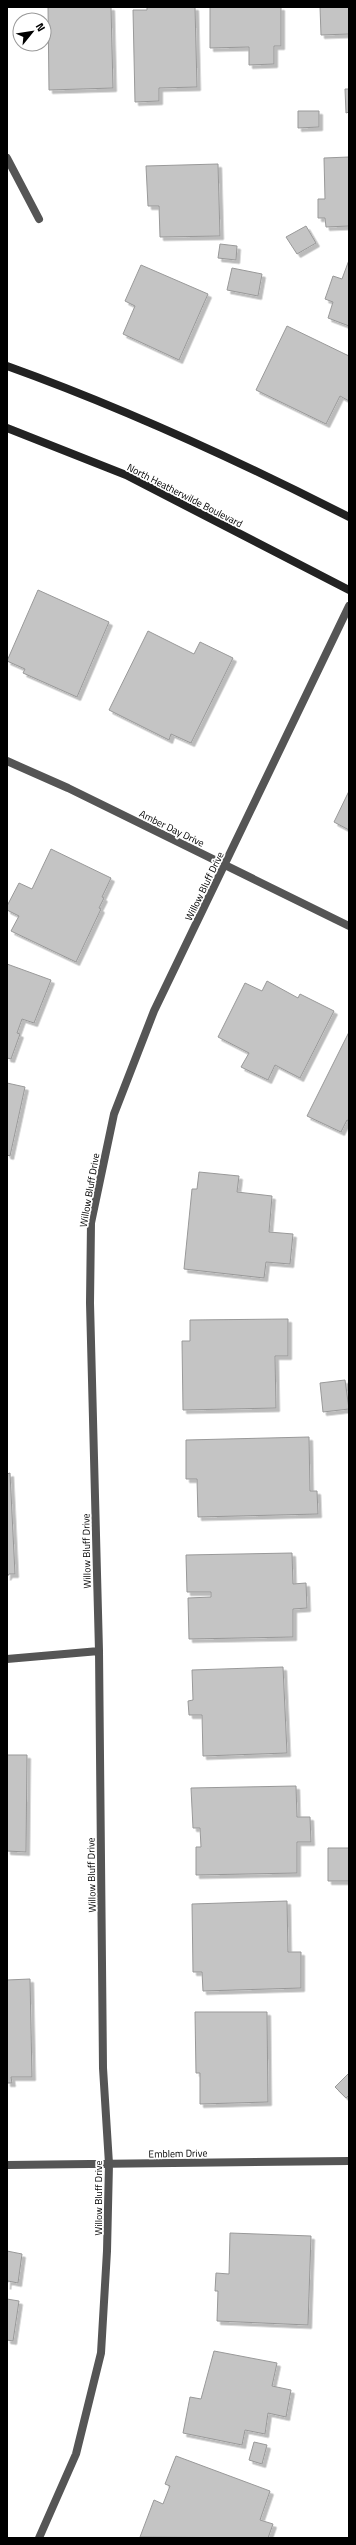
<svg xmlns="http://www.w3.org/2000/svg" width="356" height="2545" font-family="'Titillium Web',sans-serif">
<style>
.building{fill:#c4c4c4;stroke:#999;filter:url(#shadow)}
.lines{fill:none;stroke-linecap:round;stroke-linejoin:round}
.minor{stroke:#555;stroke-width:8}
.secondary{stroke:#222;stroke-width:8}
.labels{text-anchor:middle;stroke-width:3.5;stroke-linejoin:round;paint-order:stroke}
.street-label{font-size:10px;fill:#000;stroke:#fff}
</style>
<defs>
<filter id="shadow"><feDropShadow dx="3.5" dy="3.5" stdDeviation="0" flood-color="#0004"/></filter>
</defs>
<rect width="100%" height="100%" fill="#fff"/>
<path class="building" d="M48 7H111L113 88 49 90Z
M147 7H195L197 87 159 88V101L135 102 133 10H147Z
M210 7H281V46H274V64L249 65V47L210 48Z
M320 7H349V34L321 35Z
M345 89H349V112L346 113Z
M298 111H319V127L298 128Z
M349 157V226L326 227 325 218H318V199H325L324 158Z
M218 164 220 236 160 237 159 206H148L146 166Z
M306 226 316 243 297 254 286 237Z
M220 244 237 246 236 260 218 258Z
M349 260V326L328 318 333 302 325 299 333 276 342 279Z
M141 265 208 294 179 360 123 334 135 306 125 301Z
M232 268 262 274 258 296 227 290Z
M287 326 349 356V401L340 396 326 424 256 390Z
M38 590 109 622 77 697 23 673 25 669 7 661Z
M148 631 194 654 200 642 233 658 191 743 171 734 169 740 109 710Z
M349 791V830L334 822Z
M51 849 111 878 102 897 104 898 99 908 101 909 76 962 11 931 19 916 7 910V906L19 883 32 889Z
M7 964 51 980 34 1023 22 1019 17 1033 20 1034 11 1059 7 1058Z
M267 981 298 998 300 994 334 1011 300 1078 275 1065 268 1080 241 1067 249 1053 218 1037 245 983 262 991Z
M349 1032V1121L347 1120 341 1132 307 1116Z
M7 1083 25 1087 10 1156 7 1155Z
M199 1172 239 1176 237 1192 272 1196 269 1232 293 1234 290 1264 266 1262 264 1278 184 1269 192 1189H197Z
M288 1319V1356H275L276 1408 183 1410 182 1341H190V1320Z
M345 1380 349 1409 323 1412 320 1383Z
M309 1437 310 1491H317L318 1514 198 1517 197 1479H186V1440Z
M10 1473 15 1574H9L7 1577V1474Z
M292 1553 293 1584 306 1583 307 1608 293 1609V1637L189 1639 188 1598 211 1597V1592H187L186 1555Z
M283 1667 287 1753 203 1756 202 1715H189L188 1701 193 1700 192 1670Z
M7 1755H27L26 1852 7 1851Z
M296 1786 297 1817H310L311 1842H297V1873L196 1875V1847H201L200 1828H193L191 1788Z
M328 1848H349V1881H328Z
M287 1901 288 1952H301V1988L203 1991 202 1972H193L192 1904Z
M30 1979 32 2077H11L12 2083H7V1980Z
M195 2012H267L268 2102 200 2104V2073H196Z
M349 2073V2095L346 2098 335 2087Z
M230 2233 311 2236 308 2325 217 2321 218 2291H215L216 2273 229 2274Z
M7 2251 22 2254 18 2283 8 2281 7 2286Z
M7 2299 19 2301 13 2341 7 2340Z
M214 2351 277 2363 272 2386 291 2390 286 2417 268 2413 265 2434 245 2430 242 2445 183 2433 190 2397 201 2399Z
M254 2442 267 2445 262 2464 249 2460Z
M176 2456 270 2491 260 2520 273 2524 268 2538 140 2537 154 2500 163 2504 170 2486 165 2484Z"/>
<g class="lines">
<path class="minor" d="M7 158 39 219
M7 761 68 788 349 926
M7 1659 99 1651
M7 2165 349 2161
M39 2538 76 2454 101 2353 107 2251 109 2164 103 2068 99 1651 90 1303 91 1223 114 1114 154 1011 349 606"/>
<path class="secondary" d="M7 366C124 408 239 461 349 517
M7 428 126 475 349 590"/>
</g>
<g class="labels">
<g class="street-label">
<text transform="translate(185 495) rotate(27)" y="4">North Heatherwilde Boulevard</text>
<text transform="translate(172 828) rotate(26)" y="4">Amber Day Drive</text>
<text transform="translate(204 886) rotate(-64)" y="4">Willow Bluff Drive</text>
<text transform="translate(89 1190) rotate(-80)" y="4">Willow Bluff Drive</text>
<text transform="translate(86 1551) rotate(-91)" y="4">Willow Bluff Drive</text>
<text transform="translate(91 1875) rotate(-91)" y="4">Willow Bluff Drive</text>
<text transform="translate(178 2153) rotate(-1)" y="4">Emblem Drive</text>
<text transform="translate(98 2198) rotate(-90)" y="4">Willow Bluff Drive</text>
</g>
</g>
<rect width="356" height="2545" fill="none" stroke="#000000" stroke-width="16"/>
<g transform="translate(32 32) rotate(60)"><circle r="19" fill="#ffffff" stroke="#999999"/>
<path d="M0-3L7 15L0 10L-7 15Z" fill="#000000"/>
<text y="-6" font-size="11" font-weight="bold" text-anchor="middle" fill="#000000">N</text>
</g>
</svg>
